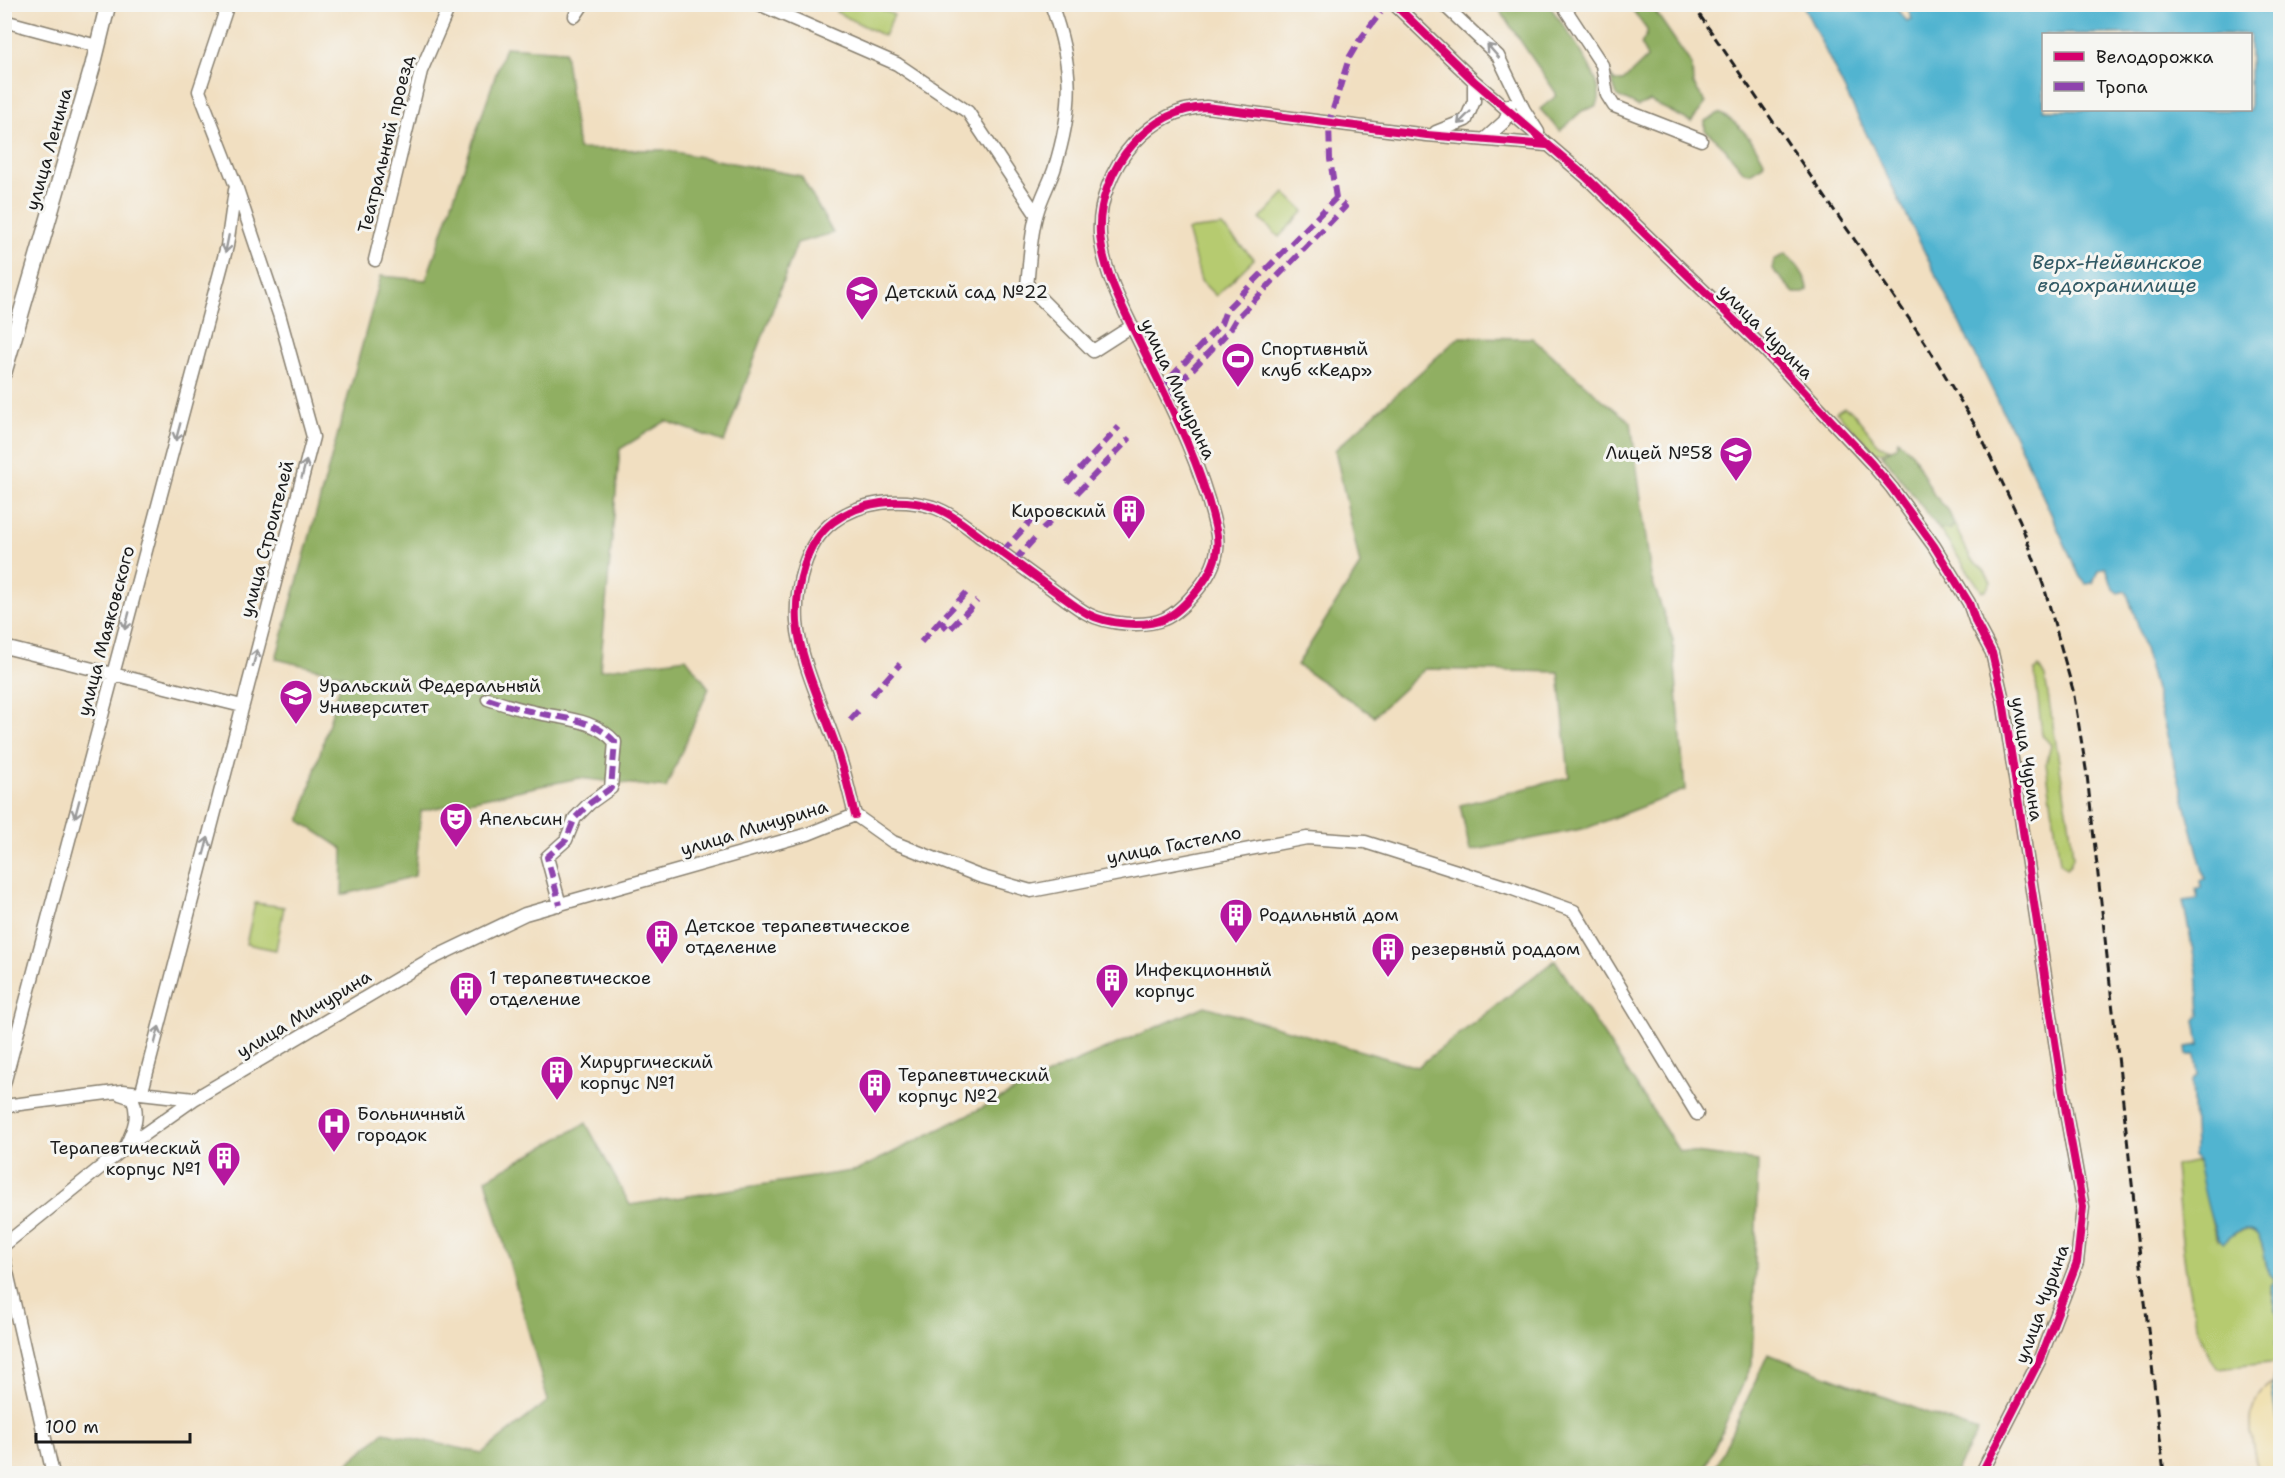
<svg xmlns="http://www.w3.org/2000/svg" width="2285" height="1478" font-family="'Shantell Sans',sans-serif">
<style>
.green{fill:#b6cb70;stroke:#697446;stroke-width:1.5}
.forest{fill:#90af62;stroke:#56663f;stroke-width:1.5}
.sand{fill:#eeda9e;stroke:#857b5d;stroke-width:1.5}
.water{fill:#51b4d0;stroke:#366876;stroke-width:1.5;fill-rule:evenodd}
.lines{fill:none;stroke-linecap:round;stroke-linejoin:round}
.minor-casing{stroke:#867e6e;stroke-width:15}
.major-casing{stroke:#867e6e;stroke-width:18}
.minor{stroke:#fff;stroke-width:12}
.major{stroke:#fff;stroke-width:15}
.rail{stroke:#1c1c1c;stroke-width:3;stroke-dasharray:9 4.5;stroke-linecap:butt}
.quiet{stroke:#8e44ad;stroke-width:6;stroke-dasharray:12 6;stroke-linecap:butt}
.cycleway-casing{stroke:#f6f6f2;stroke-width:11}
.cycleway{stroke:#d6006c;stroke-width:8}
.oneway{stroke:#999}
.labels{text-anchor:middle;stroke-width:6;stroke-linejoin:round;paint-order:stroke}
.street-label{font-size:18px;fill:#1c1c1c;stroke:#f6f6f2}
.poi-label{font-size:18px;fill:#1c1c1c;stroke:#f6f6f2;text-anchor:start}
.water-label{font-size:20px;font-style:italic;fill:#315964;stroke:#f6f6f2}
</style>
<rect width="100%" height="100%" fill="#f6f6f2"/>
<filter id="ink" filterUnits="userSpaceOnUse"><feTurbulence type="fractalNoise" baseFrequency=".0167" numOctaves="2"/><feDisplacementMap in="SourceGraphic" scale="12" xChannelSelector="R" yChannelSelector="G"/><feConvolveMatrix kernelMatrix="1 2 1 2 8 2 1 2 1" color-interpolation-filters="sRGB"/></filter>
<filter id="wash" filterUnits="userSpaceOnUse"><feTurbulence type="fractalNoise" baseFrequency=".008" numOctaves="4" result="noise"/><feDisplacementMap in="SourceGraphic" scale="24" xChannelSelector="R" yChannelSelector="G"/><feGaussianBlur stdDeviation="1.35" result="paint"/><feColorMatrix in="noise" values="0 0 0 0 0 0 0 0 0 0 0 0 0 0 0 0 0 1.4 0 .05"/><feComposite in="paint" operator="in"/></filter>
<g filter="url(#wash)">
<rect width="100%" height="100%" fill="#f1dfc1"/>
<path class="green" d="M840 5H873L894 15 884 36 836 12Z
M1285 193 1304 211 1279 237 1260 219Z
M1222 226 1254 259 1216 296 1201 281 1187 230Z
M1844 407 1852 411 1879 445 1891 449 1876 453 1836 412Z
M1954 524 1971 559 1984 570 1991 582 1986 590 1982 591 1979 587 1939 529H1951Z
M2039 667 2045 677 2070 828 2073 857 2070 865 2066 868 2060 863 2046 764 2051 745 2042 735 2035 672Z
M255 903 284 907 276 950 246 944Z
M2198 1161 2213 1228 2218 1240C2232 1240 2232 1232 2243 1230 2267 1226 2262 1262 2269 1273 2271 1275 2273 1277 2275 1280L2271 1290 2279 1322 2276 1344 2280 1362 2218 1368C2185 1331 2180 1217 2175 1166Z"/>
<path class="forest" d="M1496 5H1549C1561 23 1612 86 1596 106L1582 111 1560 131 1540 109 1556 96V93Z
M1629 5H1651L1692 65 1693 84 1706 103 1691 122 1650 101 1638 106 1617 96 1610 75 1615 81H1623L1647 58 1641 44 1647 34V30Z
M505 47 565 51 578 149 664 150 801 176 833 233 797 243 724 442 666 421 620 449 600 670 686 658 709 688 666 788 579 778 421 811 415 876 342 895 343 849 300 821 343 675 276 659 381 276 426 280Z
M1719 113C1738 121 1755 143 1764 161L1763 165 1750 173 1744 172 1721 144 1705 130V121Z
M1785 254C1795 261 1808 278 1808 290L1804 293H1794L1772 269 1774 260Z
M1459 337 1532 338 1604 401 1631 422 1651 577 1673 640 1685 790 1587 828 1470 851 1460 805 1569 777 1559 672 1425 669 1374 716 1297 665 1360 565 1335 450Z
M1898 440 1913 454 1934 495 1948 510 1954 524 1951 529H1939L1882 454 1896 447Z
M1555 960 1679 1151 1758 1161 1752 1364 1703 1473H337L384 1432 482 1453 548 1401 486 1179 586 1123 630 1205 858 1170 1057 1070 1205 1006 1417 1067Z
M1768 1354 1977 1431 1955 1473H1872L1877 1469 1861 1464 1834 1467 1805 1466 1783 1473H1713Z"/>
<path class="sand" d="M2272 1383 2280 1448V1473H2259C2251 1445 2241 1400 2272 1383Z"/>
<path class="water" d="M1803 5H1893L1907 21 1912 19 1906 5H2280V1448L2272 1389 2277 1362H2280L2276 1344 2279 1322 2271 1286 2275 1280C2273 1277 2271 1275 2269 1273 2263 1263 2266 1219 2238 1231 2233 1234 2228 1239 2224 1243 2212 1239 2201 1177 2198 1161L2193 1156 2195 1149 2192 1081 2198 1076 2195 1055H2187L2186 1047 2199 1045 2195 1020 2200 1014 2197 971 2183 901 2198 899 2196 889 2201 888 2200 880 2205 879 2137 622 2126 591 2118 593 2113 589 2106 567 2098 570 2093 583 2086 584 2080 577 2018 442ZM2044 34H2250V110H2044Z"/>
</g>
<g filter="url(#ink)">
<g class="lines">
<defs>
<path id="minor" d="M759 4 897 64 968 112 1036 214
M1051 4C1074 67 1074 106 1054 170 1049 184 1041 198 1037 213 1030 235 1030 262 1027 285L1093 351 1132 326
M1394 4 1474 81 1587 178 1766 351 1871 463 1892 488 1934 546 1969 603 1976 623 1992 653 2003 700 2066 1113 2083 1207 2077 1262 2039 1361 1981 1474
M1443 4 1498 56 1524 110 1538 132
M1562 4 1602 65 1607 95 1614 106 1701 140
M575 16 583 4
M4 21 97 46
M1436 132 1466 120 1474 101V81
M1485 139 1505 121 1510 105
M375 260 421 71 450 4
M4 328 17 332
M4 647 242 706
M488 699C503 704 518 709 534 712 562 719 594 718 615 742L611 788 590 803 575 818 566 840 547 857 560 905
M855 815C849 792 844 768 836 746 823 708 800 661 797 622 795 588 805 543 833 522 861 501 900 497 933 507 951 513 967 527 982 538 1007 556 1031 574 1056 592 1066 599 1077 608 1088 614 1107 624 1144 628 1164 619 1176 614 1190 599 1198 589 1212 572 1221 551 1216 530 1202 466 1172 408 1143 349 1126 314 1103 273 1100 234 1098 203 1112 167 1133 144 1152 123 1177 108 1206 107L1427 135 1547 145
M855 815 893 842 979 876 1031 891 1307 838 1365 842 1510 888 1574 911 1697 1114
M4 1084 227 246 235 190
M142 1091 313 437 279 314 236 186 199 91 228 4
M120 1094 132 1098C140 1115 134 1129 126 1146
M4 1106 123 1091 194 1099
M4 1245 126 1147 194 1099 429 960 525 914 808 834 855 815
M4 1259 53 1474"/>
<path id="major" d="M4 372 93 65 108 4"/>
</defs>
<use href="#minor" class="minor-casing"/>
<use href="#major" class="major-casing"/>
<use href="#minor" class="minor"/>
<use href="#major" class="major"/>
<path class="rail" d="M1692 4 1925 342 1978 430 2020 521 2045 590 2073 690 2087 775 2164 1474"/>
<path class="quiet" d="M1336 198 1330 159 1329 122 1349 58 1359 41 1381 12
M1159 390 1221 324 1226 310 1336 198 1345 207 1236 319 1229 331 1164 399
M1067 483 1119 427
M1077 493 1130 438
M1042 529 1050 522
M1002 552 1040 511
M1014 561 1035 538
M966 593 940 621 949 630 977 601
M921 642 940 621
M872 695 900 664
M488 699C503 704 518 709 534 712 562 719 594 718 615 742L611 788 590 803 575 818 566 840 547 857 560 905
M850 720 860 709"/>
<defs>
<path id="cycleway" d="M1394 4 1474 81 1587 178 1766 351 1871 463 1892 488 1934 546 1969 603 1976 623 1992 653 2003 700 2066 1113 2083 1207 2077 1262 2039 1361 1981 1474
M855 815C849 792 844 768 836 746 823 708 800 661 797 622 795 588 805 543 833 522 861 501 900 497 933 507 951 513 967 527 982 538 1007 556 1031 574 1056 592 1066 599 1077 608 1088 614 1107 624 1144 628 1164 619 1176 614 1190 599 1198 589 1212 572 1221 551 1216 530 1202 466 1172 408 1143 349 1126 314 1103 273 1100 234 1098 203 1112 167 1133 144 1152 123 1177 108 1206 107L1427 135 1547 145"/>
</defs>
<use href="#cycleway" class="cycleway-casing"/>
<use href="#cycleway" class="cycleway"/>
</g>
<defs><path id="oneway-shaft" d="M-6 0H5M1.5-3L5.5 0L1.5 3" fill="none" stroke-width="1.6" stroke-linecap="round" stroke-linejoin="round" transform="scale(1.5)"/></defs>
<g class="oneway">
<use href="#oneway-shaft" transform="translate(1493 51) rotate(-131)"/>
<use href="#oneway-shaft" transform="translate(1464 118) rotate(135)"/>
<use href="#oneway-shaft" transform="translate(227 244) rotate(101)"/>
<use href="#oneway-shaft" transform="translate(178 432) rotate(105)"/>
<use href="#oneway-shaft" transform="translate(304 469) rotate(-75)"/>
<use href="#oneway-shaft" transform="translate(127 621) rotate(105)"/>
<use href="#oneway-shaft" transform="translate(255 658) rotate(-75)"/>
<use href="#oneway-shaft" transform="translate(77 809) rotate(105)"/>
<use href="#oneway-shaft" transform="translate(206 846) rotate(-75)"/>
<use href="#oneway-shaft" transform="translate(157 1035) rotate(-75)"/>
</g>
</g>
<defs>
<symbol id="school-pin" viewBox="-11 -11 22 30"><path d="M0 17L-7.5 6A9.5 9.5 0 1 1 7.5 6Z" fill="#b5179e" stroke="#f6f6f2"/><path d="M0-5L7-2L0 1L-7-2ZM-4 1L0 2.5L4 1V4Q0 6-4 4Z" fill="#fff"/></symbol>
<symbol id="stadium-pin" viewBox="-11 -11 22 30"><path d="M0 17L-7.5 6A9.5 9.5 0 1 1 7.5 6Z" fill="#b5179e" stroke="#f6f6f2"/><path d="M0-5a6.5 5 0 1 0 0 10a6.5 5 0 1 0 0-10ZM-3.5-1.8h7v3.6h-7Z" fill="#fff"/></symbol>
<symbol id="building-pin" viewBox="-11 -11 22 30"><path d="M0 17L-7.5 6A9.5 9.5 0 1 1 7.5 6Z" fill="#b5179e" stroke="#f6f6f2"/><path d="M-4-6H4V6H1V3H-1V6H-4ZM-2.5-4.3h1.7v1.8h-1.7ZM.8-4.3h1.7v1.8H.8ZM-2.5-1h1.7V.8h-1.7ZM.8-1h1.7V.8H.8Z" fill="#fff"/></symbol>
<symbol id="university-pin" viewBox="-11 -11 22 30"><path d="M0 17L-7.5 6A9.5 9.5 0 1 1 7.5 6Z" fill="#b5179e" stroke="#f6f6f2"/><path d="M0-5L7-2L0 1L-7-2ZM-4 1L0 2.5L4 1V4Q0 6-4 4Z" fill="#fff"/></symbol>
<symbol id="theatre-pin" viewBox="-11 -11 22 30"><path d="M0 17L-7.5 6A9.5 9.5 0 1 1 7.5 6Z" fill="#b5179e" stroke="#f6f6f2"/><path d="M-5-5.5Q0-4 5-5.5V0Q5 5 0 6Q-5 5-5 0ZM-3.3-2.5H-1v1.5H-3.3ZM1-2.5H3.3v1.5H1ZM-2.8 1Q0 5.5 2.8 1Z" fill="#fff"/></symbol>
<symbol id="hospital-pin" viewBox="-11 -11 22 30"><path d="M0 17L-7.5 6A9.5 9.5 0 1 1 7.5 6Z" fill="#b5179e" stroke="#f6f6f2"/><path d="M-5-5h3v3.5h4V-5h3V5h-3V1.5h-4V5h-3Z" fill="#fff"/></symbol>
</defs>
<g fill-rule="evenodd">
<use href="#school-pin" x="843" y="273" width="38" height="52"/>
<use href="#stadium-pin" x="1219" y="340" width="38" height="52"/>
<use href="#school-pin" x="1717" y="434" width="38" height="52"/>
<use href="#building-pin" x="1110" y="492" width="38" height="52"/>
<use href="#university-pin" x="277" y="677" width="38" height="52"/>
<use href="#theatre-pin" x="437" y="800" width="38" height="52"/>
<use href="#building-pin" x="1217" y="896" width="38" height="52"/>
<use href="#building-pin" x="643" y="917" width="38" height="52"/>
<use href="#building-pin" x="1369" y="930" width="38" height="52"/>
<use href="#building-pin" x="1093" y="961" width="38" height="52"/>
<use href="#building-pin" x="447" y="969" width="38" height="52"/>
<use href="#building-pin" x="538" y="1053" width="38" height="52"/>
<use href="#building-pin" x="856" y="1066" width="38" height="52"/>
<use href="#hospital-pin" x="315" y="1105" width="38" height="52"/>
<use href="#building-pin" x="205" y="1139" width="38" height="52"/>
</g>
<g class="labels">
<g class="street-label">
<text transform="translate(386 144) rotate(-76)" y="6">Театральный проезд</text>
<text transform="translate(49 149) rotate(-74)" y="6">улица Ленина</text>
<text transform="translate(1766 332) rotate(45)" y="6">улица Чурина</text>
<text transform="translate(1178 389) rotate(65)" y="6">улица Мичурина</text>
<text transform="translate(267 539) rotate(-75)" y="6">улица Строителей</text>
<text transform="translate(106 631) rotate(-75)" y="6">улица Маяковского</text>
<text transform="translate(2027 759) rotate(81)" y="6">улица Чурина</text>
<text transform="translate(754 828) rotate(-17)" y="6">улица Мичурина</text>
<text transform="translate(1174 845) rotate(-11)" y="6">улица Гастелло</text>
<text transform="translate(304 1014) rotate(-31)" y="6">улица Мичурина</text>
<text transform="translate(2042 1304) rotate(-70)" y="6">улица Чурина</text>
</g>
<g class="poi-label">
<text x="885" y="298">Детский сад №22</text>
<text x="1261" y="355">Спортивный<tspan x="1261" dy="21">клуб «Кедр»</tspan></text>
<text x="1713" y="459" text-anchor="end">Лицей №58</text>
<text x="1106" y="517" text-anchor="end">Кировский</text>
<text x="319" y="692">Уральский Федеральный<tspan x="319" dy="21">Университет</tspan></text>
<text x="479" y="825">Апельсин</text>
<text x="1259" y="921">Родильный дом</text>
<text x="685" y="932">Детское терапевтическое<tspan x="685" dy="21">отделение</tspan></text>
<text x="1411" y="955">резервный роддом</text>
<text x="1135" y="976">Инфекционный<tspan x="1135" dy="21">корпус</tspan></text>
<text x="489" y="984">1 терапевтическое<tspan x="489" dy="21">отделение</tspan></text>
<text x="580" y="1068">Хирургический<tspan x="580" dy="21">корпус №1</tspan></text>
<text x="898" y="1081">Терапевтический<tspan x="898" dy="21">корпус №2</tspan></text>
<text x="357" y="1120">Больничный<tspan x="357" dy="21">городок</tspan></text>
<text x="201" y="1154" text-anchor="end">Терапевтический<tspan x="201" dy="21">корпус №1</tspan></text>
</g>
<g class="water-label">
<text x="2117" y="269">Верх-Нейвинское<tspan x="2117" dy="23">водохранилище</tspan></text>
</g>
</g>
<rect width="2285" height="1478" fill="none" stroke="#f6f6f2" stroke-width="24"/>
<rect x="2042" y="33" width="210" height="78" fill="#f6f6f2" stroke="#9f9f9c" stroke-width="1.5"/>
<rect x="2054" y="52" width="30" height="9" fill="#d6006c" stroke="#9f9f9c" stroke-width="1.5"/>
<text x="2096" y="63" font-size="18" fill="#1c1c1c">Велодорожка</text>
<rect x="2054" y="82" width="30" height="9" fill="#8e44ad" stroke="#9f9f9c" stroke-width="1.5"/>
<text x="2096" y="93" font-size="18" fill="#1c1c1c">Тропа</text>
<path d="M36 1433v9h154v-9" fill="none" stroke="#1c1c1c" stroke-width="3"/>
<text x="45" y="1433" font-size="18" fill="#1c1c1c" stroke="#f6f6f2" stroke-width="4.5" paint-order="stroke">100 m</text>
</svg>
